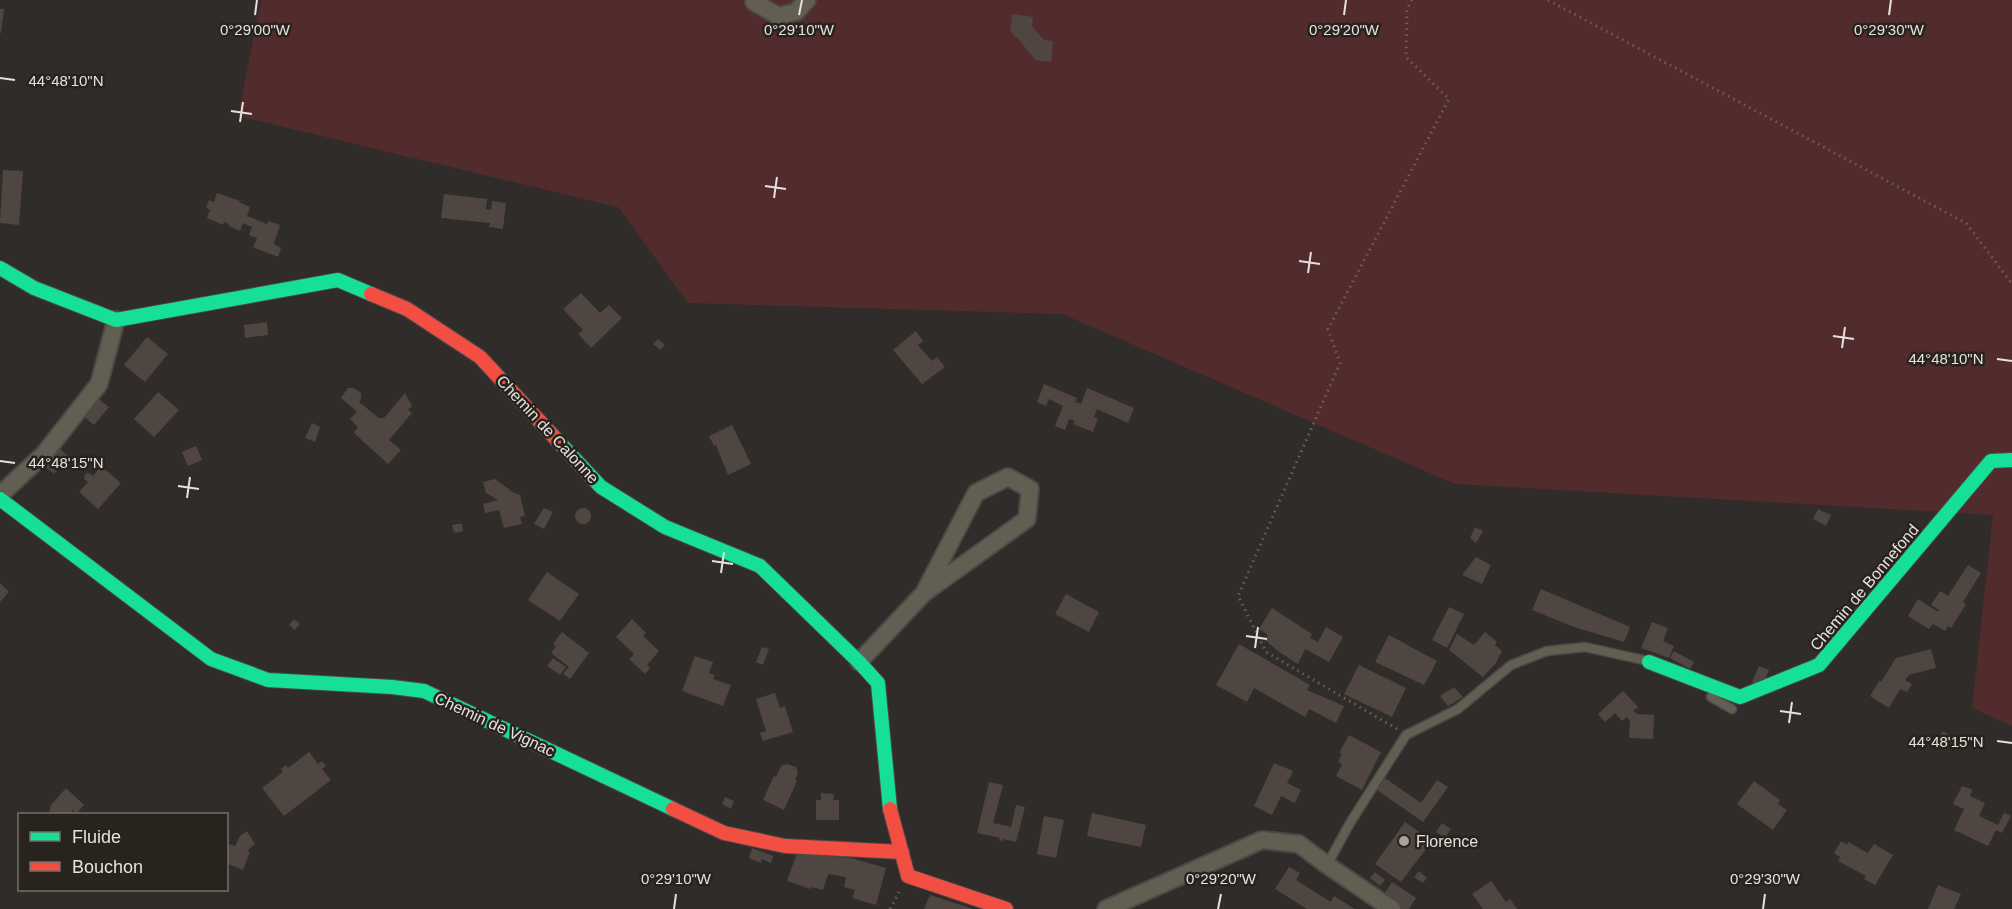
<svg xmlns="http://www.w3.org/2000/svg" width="2012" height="909" font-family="Arial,sans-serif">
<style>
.green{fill:#522b2d}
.building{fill:#504641}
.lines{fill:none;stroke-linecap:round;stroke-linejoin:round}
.lane-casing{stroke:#4b4948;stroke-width:11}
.street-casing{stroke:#4b4948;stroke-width:20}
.fast-casing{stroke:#4b4948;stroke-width:16}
.jam-casing{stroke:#4b4948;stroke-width:16}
.path{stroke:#65625a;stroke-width:3;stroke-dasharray:1.5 4.5;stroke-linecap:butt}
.lane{stroke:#625e51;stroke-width:8}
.street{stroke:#625e51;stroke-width:16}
.fast{stroke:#16e098;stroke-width:14}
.jam{stroke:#f24e42;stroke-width:14}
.ticks{fill:none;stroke:#e5e1de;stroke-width:2}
.poi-dot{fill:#a5a29f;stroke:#28231d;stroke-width:2}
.labels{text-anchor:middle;stroke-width:5;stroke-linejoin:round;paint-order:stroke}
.street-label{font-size:16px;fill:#e5e1de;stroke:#28231d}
.poi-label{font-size:16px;fill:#e5e1de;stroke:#28231d;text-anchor:start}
.ticks-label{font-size:15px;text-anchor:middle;fill:#e5e1de;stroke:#28231d;stroke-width:5;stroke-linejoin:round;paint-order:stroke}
</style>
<rect width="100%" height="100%" fill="#2f2c2a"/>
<path class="green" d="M261 0H2012V726L1972 708 1993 515 1455 484 1062 314 688 303 618 207 238 116Z"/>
<path class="building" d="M0 9H4L1 33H0Z
M1012 14 1033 17 1032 26 1044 40 1053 41 1051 62 1035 60 1017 37 1016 38 1010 31Z
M3 170 23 171 19 225 0 223Z
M217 193 240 201 239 202 250 207 247 216 267 224 268 221 280 225 274 244 281 248 278 257 253 247 257 238 249 235 252 227 243 223 240 231 229 226V224L224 222 223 225 207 218 210 210 206 208 209 200 214 202Z
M444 194 487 199 486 209 491 210 492 201 506 203 503 229 489 227 490 223 441 218Z
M581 293 600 313 609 305 622 318 591 348 578 334 583 330 563 309Z
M267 322 268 335 245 338 244 325Z
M916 331 923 341 918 345 932 361 937 357 945 367 922 384 893 350Z
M147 337 168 354 145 382 124 365Z
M658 339 665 345 660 350 653 344Z
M1044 384 1077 398 1075 402 1081 404 1087 388 1134 408 1128 423 1097 409 1094 417 1098 418 1093 432 1073 424 1075 421 1069 419 1065 430 1055 426 1063 406 1049 399 1046 406 1037 402Z
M348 388H354L361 393V399L359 402 379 418H384L405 393 412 406 408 410 412 413 389 440 401 450 388 464 354 433 358 427 350 419 357 412 341 398Z
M158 392 179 410 154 437 134 419Z
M97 398 109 407 94 425 83 416Z
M312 423 320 427 315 442 305 438Z
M732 425 751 464 728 475 716 445 714 446 709 436Z
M196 446 202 460 188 466 182 452Z
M58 447 68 456 54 474 43 465Z
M101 466 121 483 98 509 79 492 88 482 84 479 85 474 89 473 93 476Z
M495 479 514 493 520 495 525 516 520 517 522 524 504 528 499 510 485 513 483 504 498 500 486 493 483 482Z
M575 516a8 8 0 1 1 16 0a8 8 0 1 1-16 0Z
M544 508 553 512 544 529 534 524Z
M1818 509 1831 515 1826 526 1813 519Z
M459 524H462L463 531 454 533 452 525Z
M1475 527 1483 531 1476 543 1470 538Z
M1476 557 1491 565 1482 584 1462 575Z
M1968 565 1981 573 1963 602 1966 604 1951 628 1948 626 1945 631 1933 624 1929 629 1908 616 1918 599 1938 612 1939 610 1931 605 1940 591 1948 596Z
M547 572 579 594 560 621 528 600Z
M0 583 9 592 0 602Z
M1541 589 1630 627 1624 642 1574 627 1532 610Z
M1066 594 1099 612 1089 632 1055 614Z
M1449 607 1464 614 1447 648 1432 640Z
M1272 608 1312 634 1310 638 1318 642 1326 627 1343 637 1329 662 1305 649 1298 664 1279 652 1265 640 1268 635 1259 629Z
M294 619 300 624 295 630 289 625Z
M632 619 646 633 643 636 659 651 647 665 650 668 645 674 629 659 634 654 616 637Z
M1652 622 1668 628 1663 641 1674 646 1669 658 1641 648Z
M562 632 589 653 570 679 563 674 569 667 551 653 556 646 553 644Z
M1485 632 1497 642 1495 645 1502 651 1496 663 1483 677 1449 650 1457 634 1474 645Z
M1389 635 1437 661 1424 685 1375 662Z
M1239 644 1310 685 1307 690 1344 706 1336 723 1309 709 1305 717 1254 688 1247 702 1216 685Z
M762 647 769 649 763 665 756 662Z
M1931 649 1936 668 1909 675 1905 680 1912 684 1907 692 1900 689 1889 708 1870 696 1879 681 1881 682 1896 658Z
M1674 651 1694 662 1690 669 1670 658Z
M695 656 713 662 709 673 715 675 713 679 731 685 723 706 682 691Z
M553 658 566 667 560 675 547 666Z
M1359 665 1406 688 1392 717 1344 694Z
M1759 666 1769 670 1762 686 1752 682Z
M1454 687 1463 697 1448 706 1440 696Z
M1623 691 1638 707 1633 711 1637 714 1654 715 1653 739 1629 738 1630 721 1627 717 1622 721 1615 713 1605 722 1598 714Z
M775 693 780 708 785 706 793 732 763 741 760 733 766 731 756 699Z
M1943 731 1955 738 1952 744 1939 737Z
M1349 735 1381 752 1362 790 1336 776 1342 764 1338 762 1342 754 1339 753Z
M309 752 318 764 322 761 326 766 322 769 331 780 284 816 262 788 283 772 281 769 286 765 288 768Z
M1274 763 1293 771 1287 783 1301 790 1295 803 1281 796 1272 815 1254 806Z
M787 764 796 767 798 773 795 780 797 781 784 810 763 800 774 776 776 777 781 766Z
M1385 778 1421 803 1437 780 1448 787 1423 822 1377 790Z
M1754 781 1780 800 1778 804 1787 810 1773 830 1737 804Z
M989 782 1003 785 993 823 1011 827 1016 805 1025 807 1016 842 1003 839V841L999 840 1000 838 977 833Z
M1962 786 1971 789 1972 791 1970 796 1985 803 1979 816 1998 825 2004 813 2011 816 2002 833 1996 830 1988 846 1954 830 1964 809 1953 804Z
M66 788 84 805 76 814 72 810V814H49L51 805Z
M821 793 834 794 833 800H839V820H816V800H821Z
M725 797 734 801 731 809 722 804Z
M1092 813 1146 825 1141 847 1087 836Z
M1044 816 1064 820 1056 858 1037 854Z
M1405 822 1432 841 1401 882 1375 864Z
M1442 823 1451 829 1445 838 1436 832Z
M247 831 255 844 249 849 248 851 250 852 243 870 226 863V843L235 846 240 836Z
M1841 841 1847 845 1848 842 1868 853 1874 844 1893 855 1875 885 1864 879 1866 876 1838 861 1840 857 1834 853Z
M752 848 773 856 771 863 762 859 761 863 749 858Z
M797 853 851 858 886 868 876 905 852 898 855 890 844 887 846 877 828 874 823 890 812 887 811 889 787 881Z
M1289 867 1300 873 1296 880 1331 902 1334 896 1355 909H1307L1275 889Z
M1419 871 1427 878 1423 883 1414 877Z
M1375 872 1385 880 1380 886 1370 878Z
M1491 881 1506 902 1510 899 1517 909H1483L1472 894Z
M1392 882 1416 898 1409 909H1401L1382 897Z
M1938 885 1961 894 1954 909H1928Z
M930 895 973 909H924Z"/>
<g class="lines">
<defs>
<path id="lane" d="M1711 697 1732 709
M1327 865 1350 823 1406 735 1458 709 1511 665 1547 651 1585 647 1648 661"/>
<path id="street" d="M754 0V2L778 16 796 12 807 0
M0 495 44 454 99 384 116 320
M859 662 924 593 1027 519 1030 489 1008 477 976 493 924 593
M1106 909 1262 840 1299 844 1327 865 1392 909"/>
<path id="fast" d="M0 268 34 288 116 320 338 280 371 294
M557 440 601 487 665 527 760 566 859 662 878 683 890 809
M0 499 211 659 268 680 392 687 424 691 673 809
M1649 662 1740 697 1819 665 1991 461 2012 460"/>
<path id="jam" d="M371 294 407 309 480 357 557 440
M673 809 724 833 785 846 902 852
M890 809 908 876 1006 909"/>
</defs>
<use href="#lane" class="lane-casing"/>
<use href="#street" class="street-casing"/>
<use href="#fast" class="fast-casing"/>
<use href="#jam" class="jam-casing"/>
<path class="path" d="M1548 0 1966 223 2012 284
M1397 729 1266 652 1238 596 1340 363 1328 329 1449 99 1406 57 1407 9 1412 0
M890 909 899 892"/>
<use href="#lane" class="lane"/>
<use href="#street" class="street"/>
<use href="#fast" class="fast"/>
<use href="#jam" class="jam"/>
</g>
<path class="ticks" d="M255 15 257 0M799 15 802 0M1344 15 1346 0M1889 15 1891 0M0 78 15 80M231 111 252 114M240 122 243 102M765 186 786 189M774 198 777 177M1299 261 1320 264M1308 273 1311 252M1833 336 1854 339M1842 348 1845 327M1997 359 2012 361M0 461 15 463M178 486 199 489M187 498 190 477M712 561 733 564M721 573 724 552M1246 636 1267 639M1255 648 1258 627M1780 711 1801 714M1789 723 1792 702M1997 741 2012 743M674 909 676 894M1218 909 1221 894M1763 909 1765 894"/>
<circle class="poi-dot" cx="1404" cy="841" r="6"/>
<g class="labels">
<g class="street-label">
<text transform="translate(548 429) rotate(47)" y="6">Chemin de Calonne</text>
<text transform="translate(1864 587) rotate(-50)" y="6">Chemin de Bonnefond</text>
<text transform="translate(495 724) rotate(25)" y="6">Chemin de Vignac</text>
</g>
<g class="poi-label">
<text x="1416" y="847">Florence</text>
</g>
</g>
<g class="ticks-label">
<text x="255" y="35">0°29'00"W</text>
<text x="799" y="35">0°29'10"W</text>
<text x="1344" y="35">0°29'20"W</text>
<text x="1889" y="35">0°29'30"W</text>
<text x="66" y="86">44°48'10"N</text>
<text x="1946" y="364">44°48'10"N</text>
<text x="66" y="468">44°48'15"N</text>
<text x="1946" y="747">44°48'15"N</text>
<text x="676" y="884">0°29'10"W</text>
<text x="1221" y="884">0°29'20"W</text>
<text x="1765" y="884">0°29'30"W</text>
</g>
<rect x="18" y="813" width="210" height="78" fill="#28231d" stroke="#746f6a" stroke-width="1.5"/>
<rect x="30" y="832" width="30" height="9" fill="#16e098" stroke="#746f6a" stroke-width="1.5"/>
<text x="72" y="843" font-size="18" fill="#e5e1de">Fluide</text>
<rect x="30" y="862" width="30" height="9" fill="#f24e42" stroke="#746f6a" stroke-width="1.5"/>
<text x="72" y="873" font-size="18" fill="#e5e1de">Bouchon</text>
</svg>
